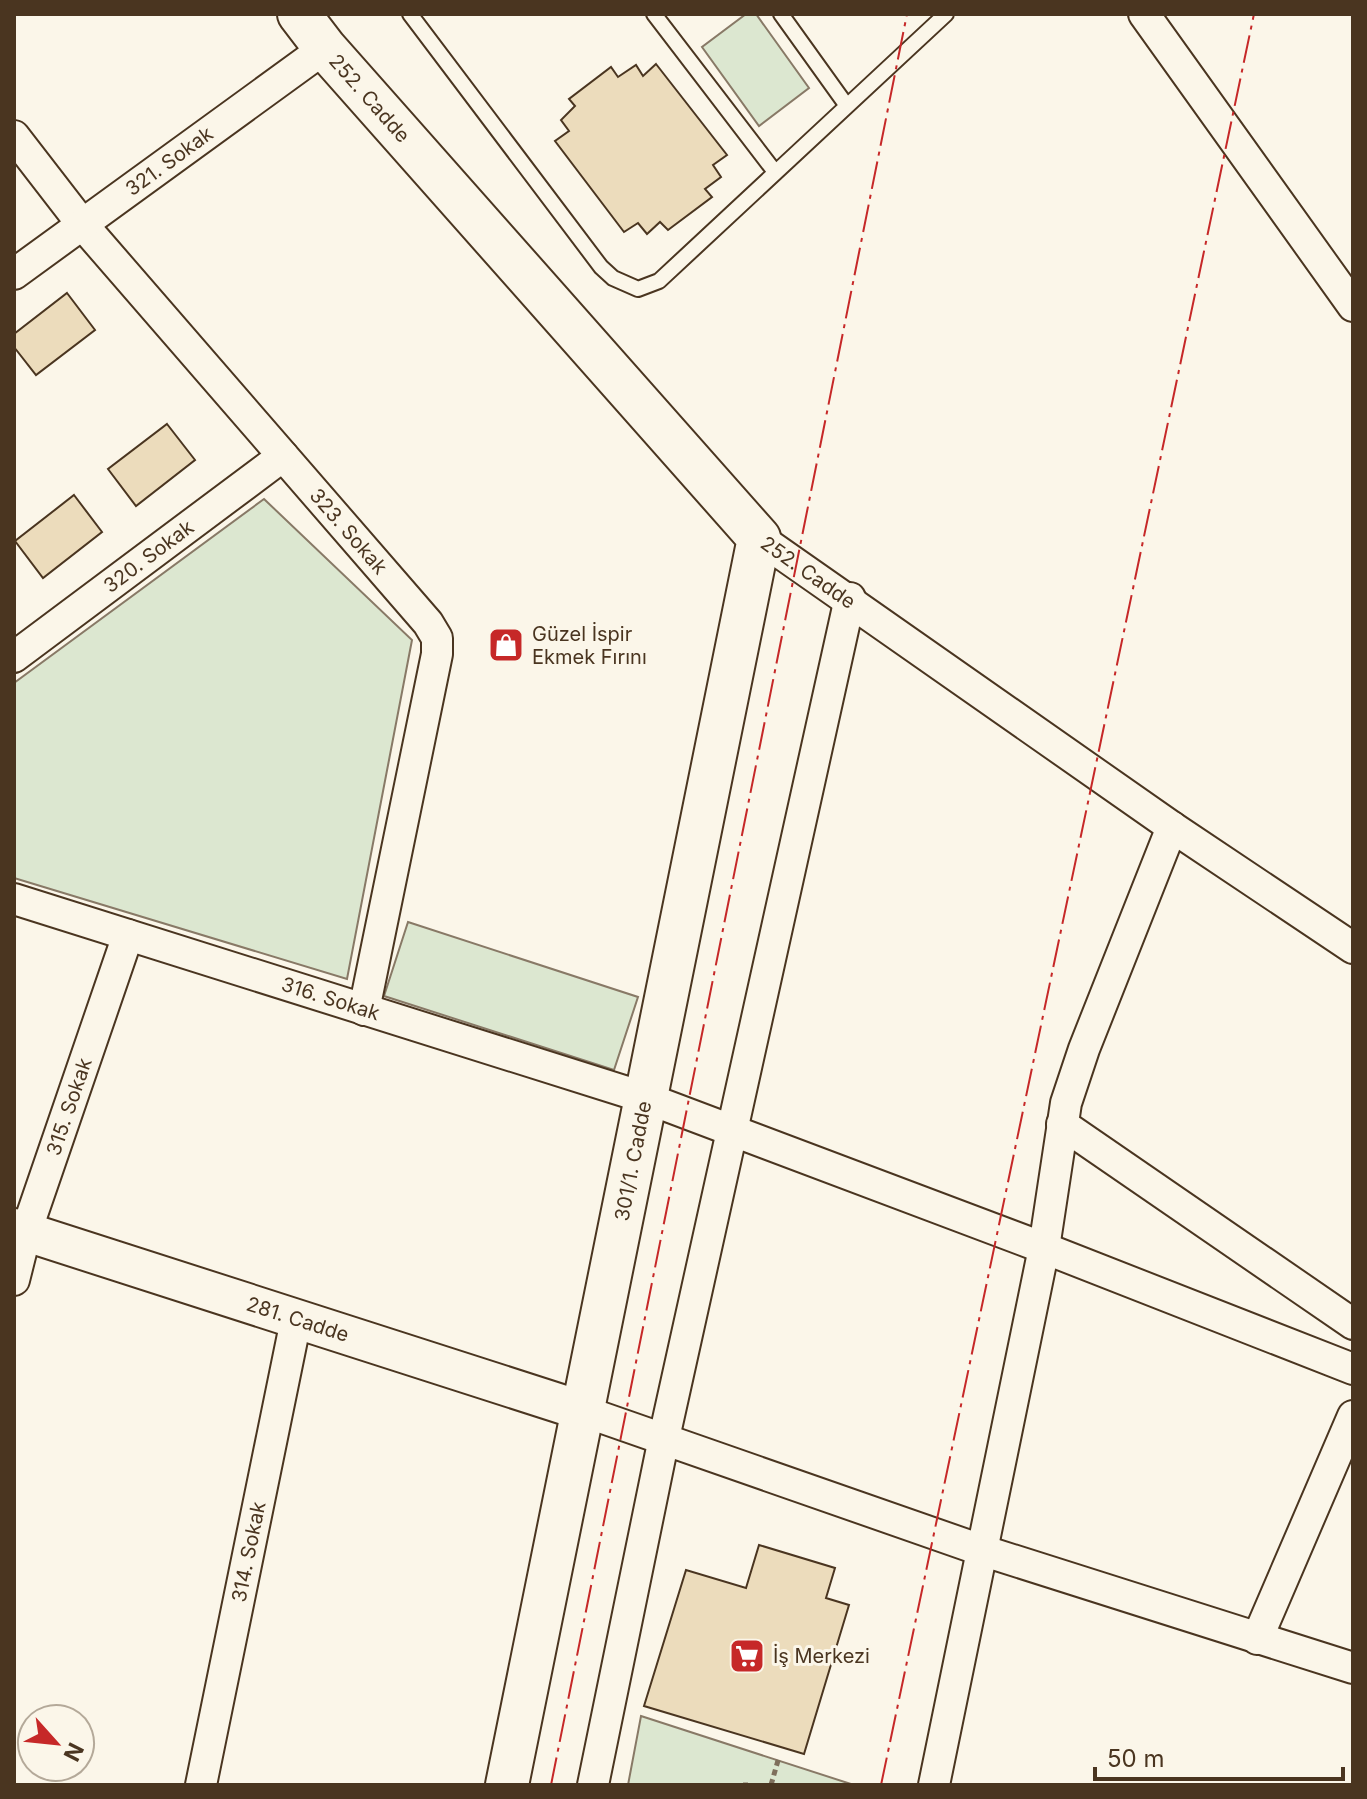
<svg xmlns="http://www.w3.org/2000/svg" width="1367" height="1799" font-family="Inter,sans-serif">
<style>
.green{fill:#dce7d0;stroke:#887966;stroke-width:2}
.building{fill:#ecdcbc;stroke:#4a3520;stroke-width:2}
.lines{fill:none;stroke-linecap:round;stroke-linejoin:round}
.service-casing{stroke:#4a3520;stroke-width:18}
.minor-casing{stroke:#4a3520;stroke-width:34}
.tertiary-casing{stroke:#4a3520;stroke-width:42}
.secondary-casing{stroke:#4a3520;stroke-width:46}
.path{stroke:#7f6f5c;stroke-width:5;stroke-dasharray:6 4;stroke-linecap:butt}
.service{stroke:#fbf6e9;stroke-width:14}
.minor{stroke:#fbf6e9;stroke-width:30}
.tertiary{stroke:#fbf6e9;stroke-width:38}
.secondary{stroke:#fbf6e9;stroke-width:42}
.power{stroke:#c62828;stroke-width:2;stroke-dasharray:28 6 4 6;stroke-linecap:butt}
.labels{text-anchor:middle;stroke-width:6;stroke-linejoin:round;paint-order:stroke}
.street-label{font-size:20px;fill:#4a3520;stroke:#fbf6e9}
.poi-label{font-size:20px;fill:#4a3520;stroke:#fbf6e9;text-anchor:start}
</style>
<rect width="100%" height="100%" fill="#fbf6e9"/>
<path class="green" d="M746 14H756L809 88 759 126 702 47Z
M264 499 412 640 347 979 14 878V683Z
M408 922 638 997 614 1070 384 996Z
M641 1716 854 1785H628Z"/>
<path class="building" d="M656 64 727 155 713 165 721 177 705 189 712 197 668 230 660 222 647 234 638 223 624 232 555 141 569 131 561 120 575 106 569 99 611 67 618 77 636 65 643 76Z
M67 293 95 330 36 375 14 347V334Z
M167 424 195 460 136 506 108 469Z
M74 495 102 532 43 578 15 541Z
M759 1545 835 1568 826 1598 849 1605 804 1754 644 1706 686 1570 746 1588Z"/>
<g class="lines">
<defs>
<path id="service" d="M410 14 601 267 613 278 638 289 659 281 946 14
M654 14 775 172
M781 14 847 106"/>
<g id="minor">
<path d="M1144 14 1353 306"/>
<path id="s1" d="M14 136 82 224 428 623 437 638V654L364 1010"/>
<path id="s2" d="M14 274 325 48"/>
<path id="s3" d="M759 538 1172 827 1353 948"/>
<path id="s4" d="M14 657 283 456"/>
<path id="s5" d="M14 899 646 1098 1044 1248 1353 1369"/>
<path d="M1062 1124 1353 1324"/>
<path id="s6" d="M14 1280 26 1232 128 935"/>
<path d="M583 1411 981 1550 1353 1668"/>
<path d="M1257 1639 1353 1416"/>
<path id="s7" d="M201 1785 296 1320"/>
<path d="M593 1785 664 1438 850 598"/>
<path d="M934 1785 1044 1248 1066 1103 1084 1049 1172 827"/>
</g>
<g id="tertiary">
<path id="s8" d="M14 1228 583 1411"/>
</g>
<g id="secondary">
<path id="s9" d="M299 14 325 48 759 538 507 1785"/>
</g>
</defs>
<use href="#service" class="service-casing"/>
<use href="#minor" class="minor-casing"/>
<use href="#tertiary" class="tertiary-casing"/>
<use href="#secondary" class="secondary-casing"/>
<path class="path" d="M743 1785H748
M771 1785 779 1757"/>
<use href="#service" class="service"/>
<use href="#minor" class="minor"/>
<use href="#tertiary" class="tertiary"/>
<use href="#secondary" class="secondary"/>
<path class="power" d="M551 1785 907 14
M881 1785 1254 14"/>
</g>
<defs>
<symbol id="shop-square" viewBox="-11 -11 22 22"><rect x="-9" y="-9" width="18" height="18" rx="4" fill="#c62828" stroke="#fbf6e9"/><path d="M-5-2.5h2.3a2.7 3.5 0 0 1 5.4 0H5L5.5 6h-11ZM-1.5-2.5h3a1.5 2.3 0 0 0-3 0Z" fill="#fff"/></symbol>
<symbol id="supermarket-square" viewBox="-11 -11 22 22"><rect x="-9" y="-9" width="18" height="18" rx="4" fill="#c62828" stroke="#fbf6e9"/><path d="M-6-5.5h2.5l.6 2H6L4.5 2H-2.5L-4.4-4H-6ZM-1.5 3.2a1.3 1.3 0 1 0 .1 0ZM3 3.2a1.3 1.3 0 1 0 .1 0Z" fill="#fff"/></symbol>
</defs>
<g fill-rule="evenodd">
<use href="#shop-square" x="486" y="625" width="40" height="40"/>
<use href="#supermarket-square" x="727" y="1636" width="40" height="40"/>
</g>
<g class="labels">
<g class="street-label">
<text dy="7" stroke="none"><textPath href="#s9" startOffset="110">252. Cadde</textPath></text>
<text dy="7" stroke="none"><textPath href="#s2" startOffset="192">321. Sokak</textPath></text>
<text dy="7" stroke="none"><textPath href="#s1" startOffset="518">323. Sokak</textPath></text>
<text dy="7" stroke="none"><textPath href="#s4" startOffset="168">320. Sokak</textPath></text>
<text dy="7" stroke="none"><textPath href="#s3" startOffset="60">252. Cadde</textPath></text>
<text dy="7" stroke="none"><textPath href="#s5" startOffset="332">316. Sokak</textPath></text>
<text dy="7" stroke="none"><textPath href="#s6" startOffset="182">315. Sokak</textPath></text>
<text transform="translate(633 1161) rotate(-79)" y="7">301/1. Cadde</text>
<text dy="7" stroke="none"><textPath href="#s8" startOffset="298">281. Cadde</textPath></text>
<text dy="7" stroke="none"><textPath href="#s7" startOffset="238">314. Sokak</textPath></text>
</g>
<g class="poi-label">
<text x="532" y="641">Güzel İspir<tspan x="532" dy="23">Ekmek Fırını</tspan></text>
<text x="773" y="1663">İş Merkezi</text>
</g>
</g>
<rect width="1367" height="1799" fill="none" stroke="#4a3520" stroke-width="32"/>
<g transform="translate(56 1743) rotate(117)"><circle r="38" fill="#fbf6e9" stroke="#b4a999" stroke-width="2"/>
<path d="M0-6L14 30L0 20L-14 30Z" fill="#c62828"/>
<text y="-12" font-size="22" font-weight="bold" text-anchor="middle" fill="#4a3520">N</text>
</g>
<path d="M1095 1767v12h248v-12" fill="none" stroke="#4a3520" stroke-width="4"/>
<text x="1107" y="1767" font-size="24" fill="#4a3520" stroke="#fbf6e9" stroke-width="6" paint-order="stroke">50 m</text>
</svg>
